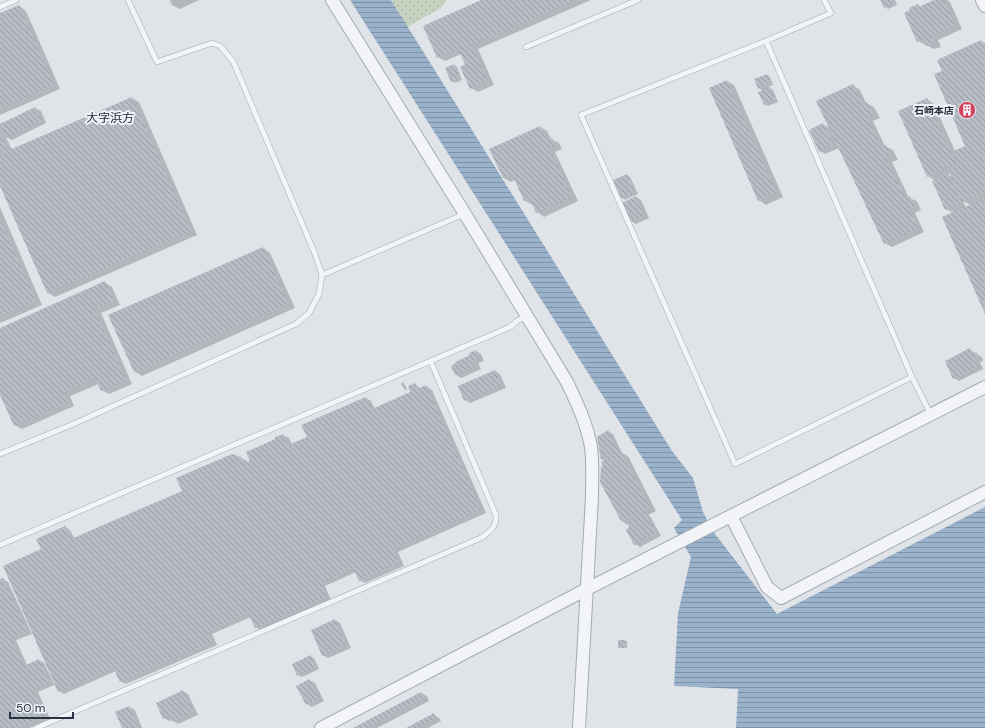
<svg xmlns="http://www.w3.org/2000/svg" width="985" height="728" font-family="'DM Sans','Noto Sans JP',sans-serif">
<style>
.park{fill:url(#park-dots)}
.water{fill:url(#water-rules)}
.shadow{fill:#0003;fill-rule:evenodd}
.building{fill:url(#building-back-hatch)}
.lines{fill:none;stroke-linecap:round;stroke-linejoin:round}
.service-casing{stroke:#a5abb3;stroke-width:6}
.tertiary-casing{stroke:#a5abb3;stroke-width:14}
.service{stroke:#f2f4f7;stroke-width:5}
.tertiary{stroke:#f2f4f7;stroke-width:12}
.labels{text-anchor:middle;stroke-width:4;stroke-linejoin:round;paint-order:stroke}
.poi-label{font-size:10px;font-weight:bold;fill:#283241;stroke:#eff2f6;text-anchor:end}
.quarter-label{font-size:12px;fill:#1a2331;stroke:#eff2f6}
</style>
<defs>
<pattern id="park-dots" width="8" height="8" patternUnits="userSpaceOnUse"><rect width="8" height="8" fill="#c6d3c1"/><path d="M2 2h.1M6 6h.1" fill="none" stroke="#aab6a7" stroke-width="1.8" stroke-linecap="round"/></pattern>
<pattern id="water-rules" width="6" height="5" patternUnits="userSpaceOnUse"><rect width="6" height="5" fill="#9ab2ca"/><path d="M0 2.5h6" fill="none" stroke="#7e91a6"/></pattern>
<pattern id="building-back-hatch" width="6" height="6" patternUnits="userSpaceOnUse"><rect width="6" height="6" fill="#b7bdc6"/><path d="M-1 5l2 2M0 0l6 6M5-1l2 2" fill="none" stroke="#959aa2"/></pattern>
</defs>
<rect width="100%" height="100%" fill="#e0e4e9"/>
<path class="park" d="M392 0H447L441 8 407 27Z"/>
<path class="water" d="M350 0H391L672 451 693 478 703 512 715 534 777 614 985 507V728H736L738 689 674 686 678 613 691 557 674 528 682 520Z"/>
<path class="shadow" d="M170 0H199L180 9 172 5Z
M484 0H591L478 49 494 85 478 92 471 88 466 65 461 54 445 61 438 57Z
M881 0H895L897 5 888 9 885 7Z
M936 0H947L950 2 962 29 938 40 941 47 934 49 918 41V5L920 7Z
M19 6 26 11 60 89 0 115V14Z
M981 41 985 43V311L953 213 946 209 936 181 928 176 927 99 934 104 955 151 967 146 943 71ZM951 174 953 178 948 175ZM963 201 971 205 966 208Z
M454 65 457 67 462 80 455 83 452 81Z
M767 75 770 77 773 85 768 87 773 90 778 102 768 106 765 104 763 91 759 88Z
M727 81 734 85 783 197 766 205 759 200Z
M853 85 860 90 866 103 874 107 880 118 873 121 885 146 893 150 898 160 892 162 909 198 917 201 921 210 915 213 924 232 892 247 885 243 839 148 825 154 820 151 823 124 830 129Z
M132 98 139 102 197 235 55 297 48 293 0 184V123L1 124 35 108 41 111 46 123 12 140 6 137 12 150Z
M540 127 547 131 551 139 559 143 562 149 555 152 578 201 544 217 537 212 533 205 525 201 515 180 511 182 504 178 491 149Z
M627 175 630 177 638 194 625 200 622 198 614 181Z
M636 197 641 200 649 218 636 224 631 221 623 203Z
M0 207 42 305 0 323Z
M263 248 270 253 295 308 142 376 134 371Z
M105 283 112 287 120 305 101 313 132 384 109 394 102 390 99 384 70 396 74 406 22 429 15 425 0 393V329Z
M970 350 982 357 983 361 980 362 983 369 959 381 954 378Z
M476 351 481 354 484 361 478 363 481 369 461 378 456 375Z
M495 371 500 374 506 388 470 403 465 400Z
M403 382 407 389 405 390 401 384Z
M415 384 421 389 426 386 432 390 486 513 398 552 404 566 365 583 359 580 356 572 325 586 331 600 261 630 255 627 251 617 212 634 217 645 126 684 120 681 116 671 64 694 59 691 56 684 38 692 50 719 29 728H0V580L3 579 8 582 32 634 16 640 27 665 39 660 44 663 54 684H56L42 550 65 527 70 530 74 538 183 492 241 458 247 461 248 464 277 440 276 438 283 435 289 438 292 444 308 437 366 398 371 401 375 409 412 393Z
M608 431 613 434 622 453 628 456 656 511 648 515 650 516 661 536 640 547 635 544 631 527 622 521 601 481 605 461 602 459Z
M335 620 340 623 351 648 328 658 322 655Z
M619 641H627V648H619Z
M311 657 314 658 319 669 302 677 298 675Z
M309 680 315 683 324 701 312 707 307 704Z
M183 691 188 694 198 715 178 724 172 720 169 721 164 718Z
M421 693 427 696 429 701 377 728H355Z
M129 707 135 710 142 728H123Z
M434 715 439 718 441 721 428 728H408Z"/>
<path class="building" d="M481 0H575L472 45 487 81 470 89 460 67 465 64 458 49 437 58 423 26Z
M880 0H893L894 3 884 8Z
M934 0H944L955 25 931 36 934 43 926 46 924 39 917 42 904 13 910 10 909 8 918 4 919 7Z
M19 5 54 85 0 108V13Z
M981 40 985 49V152L958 164 952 152 965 146 934 74 942 71 937 60Z
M454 64 460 78 451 82 445 68Z
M767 74 771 83 758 89 754 79Z
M727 80 776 193 758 201 709 88Z
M853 84 862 104 867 102 873 114 867 117 881 147 886 145 891 155 886 158 905 198 910 196 915 206 909 209 918 228 884 244 816 101Z
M770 87 776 100 764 105 758 92Z
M132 97 191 231 47 293 0 186V154Z
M927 98 956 164 927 177 898 111Z
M35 107 42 120 6 138 0 124Z
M823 123 833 145 819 152 809 130Z
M540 126 546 140 552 138 555 145 549 148 572 197 536 213 530 199 524 201 512 174 503 178 489 149Z
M0 133 7 148 0 151Z
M985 154V192L962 202 948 170Z
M627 174 635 192 621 198 613 180Z
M948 174 961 203 945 210 932 181Z
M636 196 644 215 630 221 622 203Z
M985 198V314L942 217Z
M0 218 36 301 0 316Z
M263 247 288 304 134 372 108 315Z
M105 281 113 301 94 309 126 380 101 391 95 378 63 392 68 402 14 426 0 395V328Z
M970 348 973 354 976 352 979 358 975 359 979 366 953 379 945 361Z
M476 350 479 358 473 360 476 366 455 375 451 366 456 363 455 362 470 355 469 353Z
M495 370 501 385 464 401 458 386Z
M415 383 417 389 426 385 481 510 393 549 399 563 359 581 353 568 321 583 327 597 255 628 248 613 207 631 212 642 120 682 113 668 58 692 3 566 41 549 36 539 65 526 71 539 182 491 176 478 232 454 241 457 245 464 250 461 246 452 275 439V437L283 434 288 445 307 437 301 425 366 397 372 409 410 392 408 386Z
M608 430 618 451 601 460 597 437Z
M620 451 650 507 621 521 600 482 601 467 603 466 601 462Z
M645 512 656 533 634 545 626 530 629 527 627 522Z
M3 578 27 631 11 638 24 666 39 659 50 682 33 689 45 716 18 728H0V579Z
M335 619 346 645 322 656 311 630Z
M618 640H625L626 648H618Z
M311 655 316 667 297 676 292 664Z
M309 679 320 698 306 705 296 686Z
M183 690 194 712 172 722 169 716 163 719 156 703Z
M421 692 424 698 367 728H353Z
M129 706 139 728H122L115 712Z
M434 713 436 718 418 728H406Z"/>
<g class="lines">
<defs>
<path id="service" d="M824 0 831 13 766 41 581 115 735 464 912 377
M0 7 16 0
M766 41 912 377 931 415
M526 47 638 0
M322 275 464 214
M0 454 71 425 296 324 309 313 319 294 322 275 315 254 233 61 220 46 212 43 157 62 128 0
M0 545 510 327 517 321 527 316
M36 728 483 537C491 530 497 526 496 515L431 362"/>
<path id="tertiary" d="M332 0 465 214 567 382C577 403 587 424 591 447 593 463 592 480 592 497L579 728
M982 0 985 6
M731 516 767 587 781 598 985 492
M321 728 587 589 985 387"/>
</defs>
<use href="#service" class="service-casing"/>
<use href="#tertiary" class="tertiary-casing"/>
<use href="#service" class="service"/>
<use href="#tertiary" class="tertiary"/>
</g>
<defs>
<symbol id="building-disc" viewBox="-11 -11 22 22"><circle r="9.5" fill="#d1425b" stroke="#eff2f6"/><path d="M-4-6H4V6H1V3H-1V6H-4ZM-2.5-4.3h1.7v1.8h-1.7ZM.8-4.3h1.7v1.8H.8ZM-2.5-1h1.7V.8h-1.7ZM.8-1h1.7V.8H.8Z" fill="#fff"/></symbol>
</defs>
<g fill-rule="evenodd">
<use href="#building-disc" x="957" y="100" width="20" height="20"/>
</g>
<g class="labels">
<g class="poi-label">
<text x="954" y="114">石崎本店</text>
</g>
<g class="quarter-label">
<text x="110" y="122">大字浜方</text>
</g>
</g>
<path d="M10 712v6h63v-6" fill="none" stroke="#283241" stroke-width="2"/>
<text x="16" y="712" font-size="12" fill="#283241" stroke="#eff2f6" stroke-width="3" paint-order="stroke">50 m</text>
</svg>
